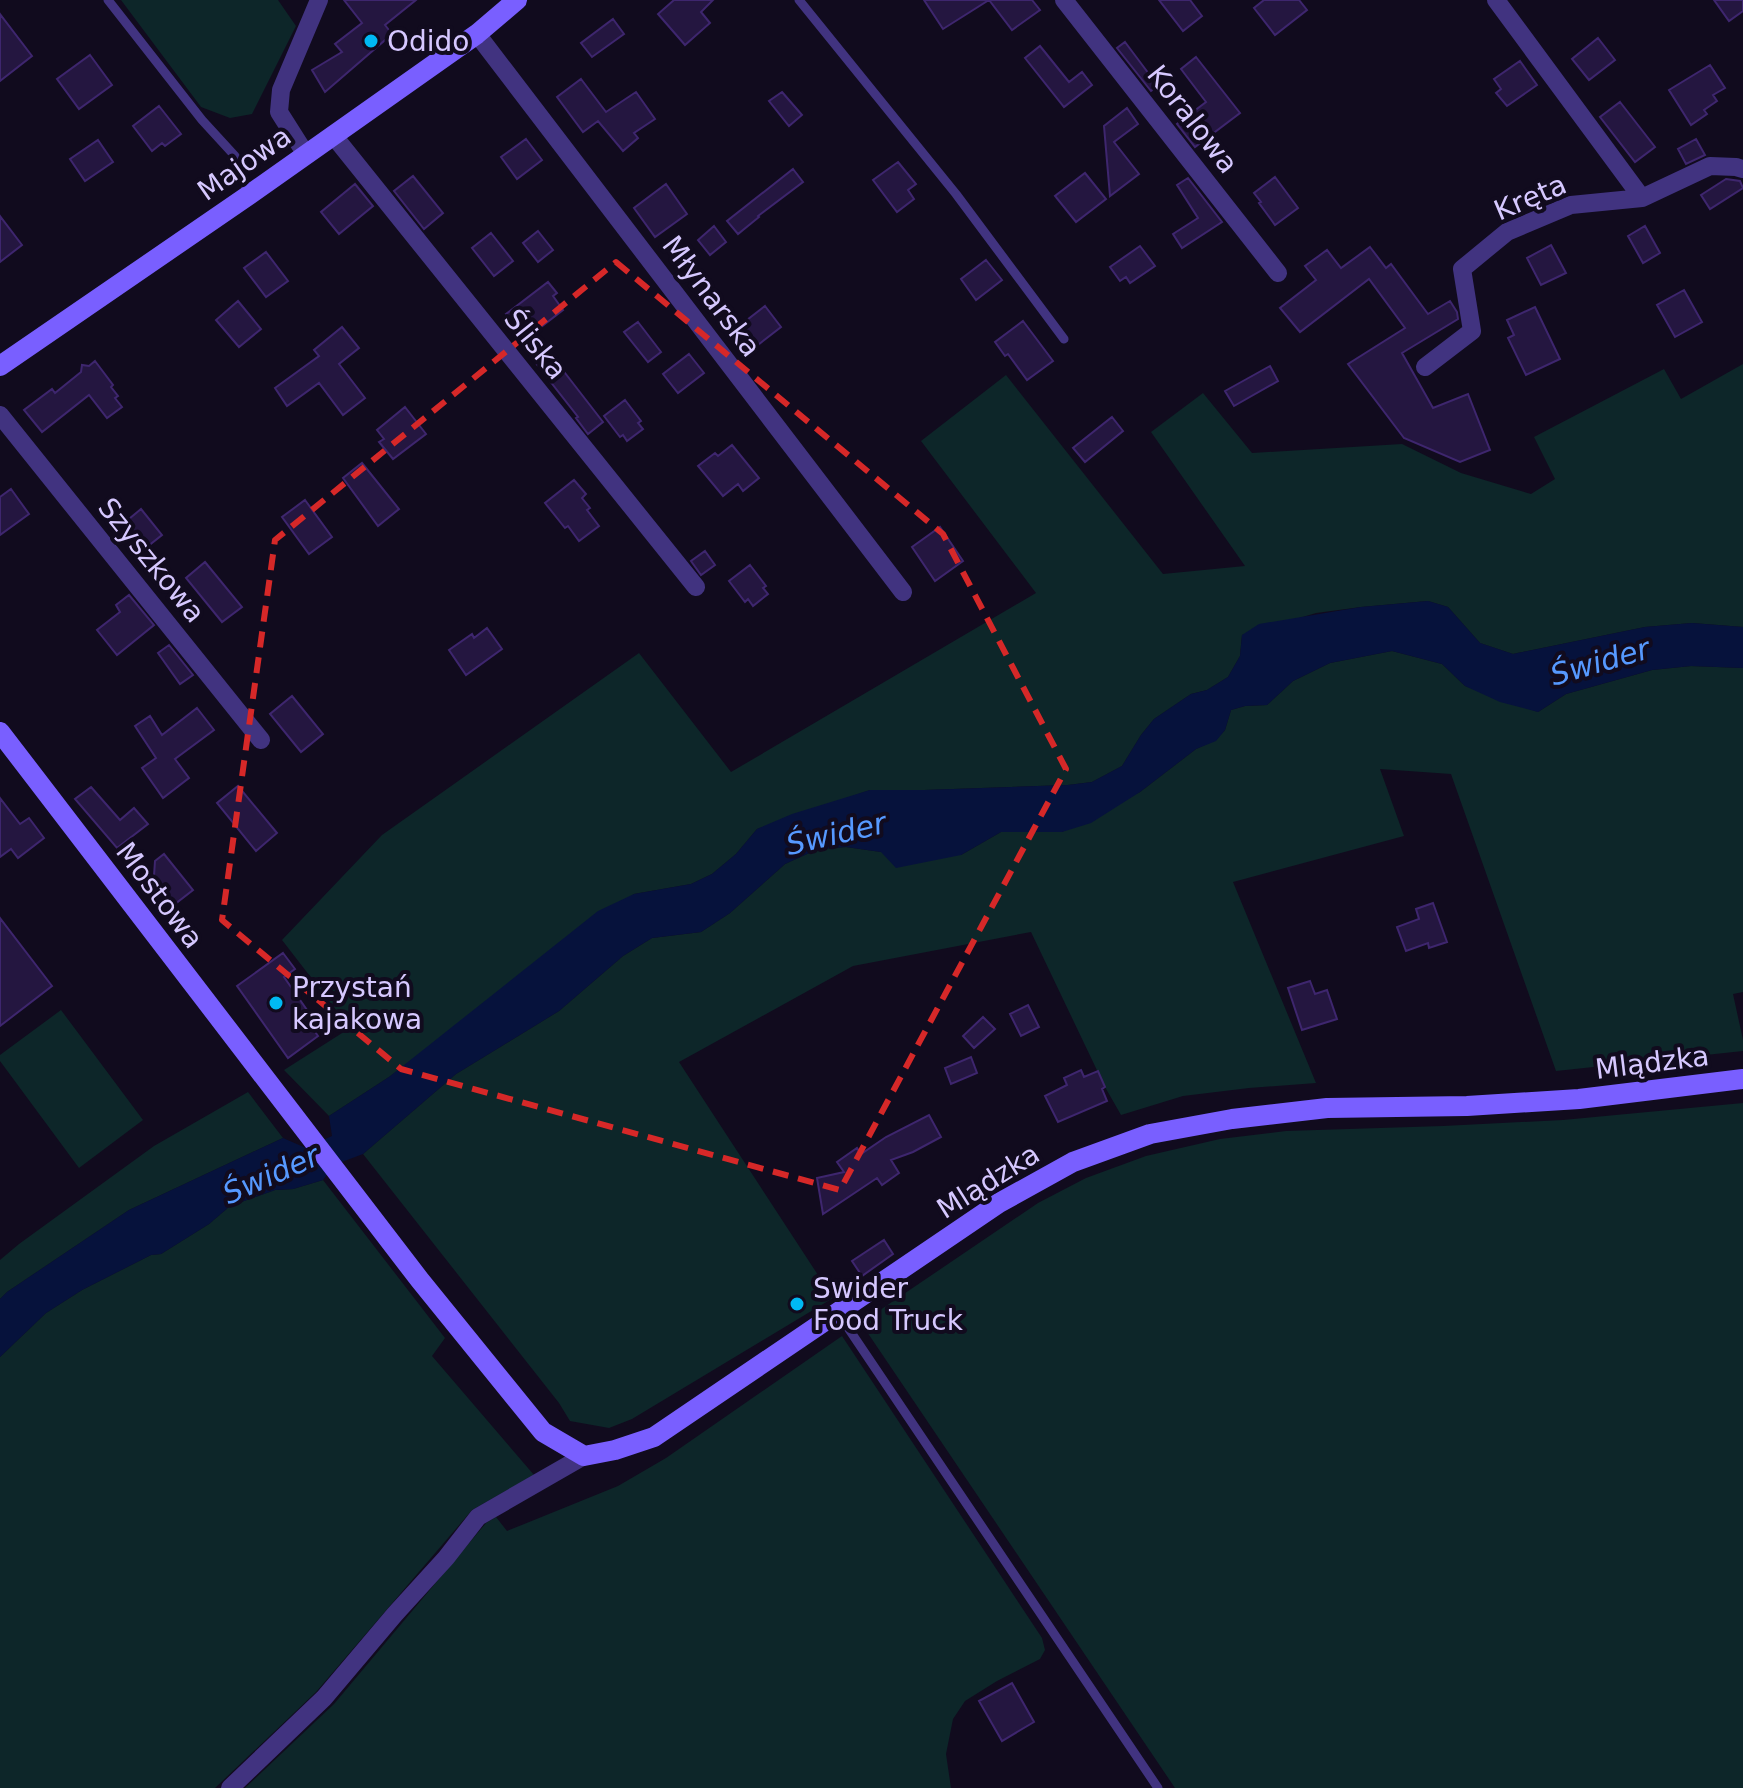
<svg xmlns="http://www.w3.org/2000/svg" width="1743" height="1788" font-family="'DejaVu Sans',sans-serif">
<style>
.green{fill:#0d2629}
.water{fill:#06123c}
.building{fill:#241640;stroke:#3e266e;stroke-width:2}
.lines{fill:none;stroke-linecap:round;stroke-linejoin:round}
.lane{stroke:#413380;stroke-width:9}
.street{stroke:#413380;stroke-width:18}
.secondary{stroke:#795fff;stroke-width:20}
.marked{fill:none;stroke:#d62828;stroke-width:6;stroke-dasharray:16 10;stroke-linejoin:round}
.poi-dot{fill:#00b9f3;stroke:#110b1e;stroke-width:3}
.labels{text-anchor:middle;stroke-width:8;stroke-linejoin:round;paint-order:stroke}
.poi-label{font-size:28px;fill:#d6c8ff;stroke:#110b1e;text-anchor:start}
.street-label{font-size:28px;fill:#d6c8ff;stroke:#110b1e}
.water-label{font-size:30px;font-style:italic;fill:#5699ff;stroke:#110b1e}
</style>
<rect width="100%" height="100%" fill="#110b1e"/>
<path class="green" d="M121 0H278L296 26 252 114 230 118 201 107Z
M1743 364V627L1692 623 1645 627 1513 654 1480 643 1448 607 1428 601 1361 607 1316 613 1242 635 1240 656 1228 677 1207 690 1191 694 1154 719 1141 735 1122 766 1092 782 1068 785 925 790H870L757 829 736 854 712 874 691 884 634 894 389 1077 329 1116 284 1070 350 1028 282 940 382 835 639 653 731 772 1036 593 921 441 1006 375 1163 574 1245 566 1151 432 1203 393 1252 453 1402 444 1461 473 1531 494 1555 479 1534 437 1664 369 1681 399Z
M1392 651 1442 664 1465 686 1538 712 1566 694 1652 670 1691 666 1743 668V992L1733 994 1743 1040V1051L1556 1071 1451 774 1380 769 1404 836 1233 882 1316 1083 1249 1088 1183 1096 1121 1115 1105 1087 1031 932 853 966 679 1062 833 1298 632 1419 609 1428 570 1421 559 1403 363 1154 456 1074 559 1011 623 956 652 938 701 932 730 913 785 864 818 849 846 847 881 852 961 855 1001 832H1062L1140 792 1196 749 1216 740 1225 730 1231 710 1245 706 1267 705 1293 681 1330 663Z
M61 1010 143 1120 79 1168 0 1061V1055Z
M248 1092 283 1138 129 1210 7 1292 0 1299V1260L19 1244 154 1146Z
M1743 1103V1788H1175L861 1323 1038 1203 1086 1178 1146 1156 1220 1139 1286 1131 1443 1126 1563 1120Z
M323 1180 445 1338 432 1356 534 1475 472 1510 316 1692 215 1788H0V1357L46 1313 82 1290 151 1255 161 1254 209 1224 230 1206 275 1190 293 1189Z
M842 1336 1042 1638 1045 1650 1040 1659 997 1681 965 1701 953 1719 946 1754 951 1788H245L334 1704 486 1523 496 1517 507 1531 618 1486 666 1458Z"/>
<path class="water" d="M1428 601 1448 607 1480 643 1513 654 1645 627 1692 623 1743 627V668L1691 666 1652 670 1566 694 1538 712 1500 702 1465 686 1442 664 1392 651 1330 663 1293 681 1267 705 1245 706 1231 710 1225 730 1216 741 1196 749 1140 792 1091 823 1062 832H1001L961 855 896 868 881 852 846 847 818 849 785 864 730 913 701 932 652 938 623 956 559 1011 456 1074 363 1154 334 1165 323 1180 293 1189 275 1190 230 1206 209 1224 161 1254 151 1255 82 1290 46 1313 0 1357V1299L7 1292 129 1210 283 1138 306 1148 332 1136 329 1116 389 1077 598 911 634 894 691 884 712 874 736 854 757 829 792 814 870 790H925L1068 785 1092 782 1122 766 1141 735 1154 719 1191 694 1207 690 1228 677 1240 656 1242 635 1259 624 1361 607Z"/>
<path class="building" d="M344 0H416L385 25 392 34 325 92 312 70 342 52 335 44 362 23Z
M674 0H713L701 12 710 23 685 45 658 14Z
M924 0H1032L1040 10 1012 30 989 0 943 29Z
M1159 0H1190L1202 16 1183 31Z
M1264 0H1299L1307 10 1275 35 1254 8Z
M1714 0H1743V11L1729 21Z
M0 14 32 56 0 81Z
M613 19 624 34 592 57 581 43Z
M1598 38 1615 60 1589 80 1572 59Z
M1125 42 1158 86 1151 91 1117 48Z
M1040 46 1069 82 1082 72 1092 85 1064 107 1025 58Z
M90 55 112 85 79 109 57 79Z
M1196 57 1240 113 1195 147 1177 124 1206 102 1181 69Z
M1520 61 1537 85 1507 106 1496 93 1501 89 1494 79Z
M1710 65 1725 88 1713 95 1717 101 1704 110 1707 114 1691 125 1669 90Z
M581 79 606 112 636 92 655 119 634 133 638 138 623 151 598 121 583 132 557 97Z
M782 92 802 115 789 126 769 101Z
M1620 102 1655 147 1635 162 1600 117Z
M159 106 181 134 165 146 162 143 152 151 133 126Z
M1127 108 1138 124 1114 142 1139 174 1110 196 1104 126Z
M526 139 542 160 517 179 501 157Z
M1696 139 1705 155 1686 164 1678 149Z
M98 140 113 162 85 181 70 159Z
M898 162 916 184 908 190 914 199 897 212 873 180Z
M793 169 803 182 758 216 759 217 738 234 727 221Z
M1085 173 1106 199 1076 222 1055 196Z
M413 176 443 213 424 229 394 191Z
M1275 177 1298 208 1275 225 1259 203 1261 202 1254 193Z
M1188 178 1222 222 1182 248 1173 234 1198 218 1177 185Z
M1726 179 1740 181 1743 188 1710 209 1701 195Z
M355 184 373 206 339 234 321 212Z
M666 184 687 214 655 237 634 208Z
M0 216 22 245 0 262Z
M714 226 726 242 710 255 698 240Z
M1645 226 1660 253 1643 263 1628 236Z
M538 231 553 250 538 262 523 243Z
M491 233 513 261 494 276 472 248Z
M1551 245 1566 273 1541 285 1527 258Z
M1140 246 1155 266 1130 283 1126 277 1120 281 1110 267Z
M1370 247 1386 268 1391 264 1428 314 1450 301 1457 312 1458 319 1402 353 1433 408 1468 394 1490 450 1460 462 1404 438 1348 364 1405 328 1369 279 1300 332 1280 308 1316 280 1305 266 1327 250 1341 268Z
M266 252 288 281 266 297 244 268Z
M986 260 1002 280 976 300 961 279Z
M548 282 557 293 553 296 563 310 537 330 527 318 517 327 506 314Z
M1684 290 1702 322 1675 337 1657 305Z
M238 301 261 329 239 347 216 320Z
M765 306 781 327 754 348 738 327Z
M1535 307 1560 359 1526 375 1508 338 1514 335 1507 320Z
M1023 321 1053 361 1027 380 1008 354 1005 356 995 342Z
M638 322 661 352 648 362 624 332Z
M342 327 359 348 339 364 365 398 343 415 319 383 287 406 275 388 319 356 314 350Z
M548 351 603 422 588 434 576 418 578 417 535 362Z
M689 354 704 373 678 393 663 374Z
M95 361 113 385 111 387 118 396 115 398 122 407 107 418 89 395 42 432 24 410 52 389 55 393 81 372 82 365 89 366Z
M1270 366 1278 381 1234 406 1225 391Z
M625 400 641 421 638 423 643 429 627 441 623 435 620 437 604 416Z
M405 407 426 434 393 459 379 442 384 439 377 430Z
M1112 417 1123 431 1085 462 1073 448Z
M732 445 759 478 743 491 738 484 723 496 698 466 715 453 718 456Z
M362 463 399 509 378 526 343 478Z
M574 480 586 494 582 498 590 508 587 510 599 526 579 541 568 526 565 528 545 503Z
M11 489 29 514 0 535V497Z
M305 500 332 537 309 554 282 517Z
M141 509 162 535 143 550 123 524Z
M940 527 963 561 935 581 912 547Z
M705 551 715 565 701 575 691 561Z
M205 562 242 607 222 622 186 578Z
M750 565 766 586 763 588 768 594 753 606 748 599 745 602 729 581Z
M129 595 154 625 117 655 97 630 120 612 116 605Z
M487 628 502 649 466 675 449 650 472 634 474 638Z
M169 645 193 675 180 684 158 653Z
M292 696 323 734 301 752 270 714Z
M197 708 214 730 175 759 189 778 163 798 142 768 156 758 135 726 150 716 162 735Z
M238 786 277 833 256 851 217 803Z
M91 787 120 820 134 808 148 824 117 848 75 799Z
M0 798 20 824 29 818 44 838 18 858 11 849 0 857Z
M164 854 193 890 175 904 154 876 155 861Z
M1433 903 1447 942 1429 948 1428 943 1406 951 1397 927 1419 919 1416 909Z
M0 918 52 986 0 1026Z
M283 953 295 969 284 977 314 1020 309 1023 318 1036 288 1058 237 986Z
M1310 981 1315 994 1327 990 1337 1019 1302 1030 1288 988Z
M1028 1005 1039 1027 1021 1036 1010 1014Z
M983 1017 995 1029 974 1048 963 1036Z
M971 1057 977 1073 951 1084 945 1068Z
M1081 1070 1084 1077 1098 1071 1105 1087 1102 1089 1107 1101 1058 1122 1045 1096 1067 1085 1064 1078Z
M929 1115 941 1137 913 1152 891 1160 899 1173 882 1185 877 1178 823 1214 817 1178 844 1172 837 1162 857 1148 861 1154 886 1137Z
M884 1240 893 1254 862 1276 852 1261Z
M1012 1683 1034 1722 1002 1741 979 1701Z"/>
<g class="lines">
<path class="lane" d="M108 0 202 120 235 156 249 195
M799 0 956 194 1064 339
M838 1313 1158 1788"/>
<path class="street" d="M1064 0 1278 273
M1496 0 1642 198
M477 34 903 592
M333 135 696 587
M305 153 279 112 281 90 319 0
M1425 367 1472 331 1462 269 1507 232 1571 205 1642 198 1710 166 1736 167 1743 169
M0 415 261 740
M230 1788 324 1698 395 1614 446 1558 478 1517 584 1456"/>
<path class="secondary" d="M0 366 249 195 477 34 517 0
M0 732 419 1279 543 1432 584 1456 615 1450 654 1437 999 1203 1073 1162 1150 1134 1232 1119 1327 1108 1467 1106 1579 1099 1743 1079"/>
</g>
<path class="marked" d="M616 262 943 534 1066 769 840 1190 401 1069 222 920 275 540Z"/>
<g class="poi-dot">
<circle cx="371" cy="41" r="8"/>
<circle cx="276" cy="1003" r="8"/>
<circle cx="797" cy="1304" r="8"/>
</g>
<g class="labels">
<g class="poi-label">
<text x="387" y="51">Odido</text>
<text x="292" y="997">Przystań<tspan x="292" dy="32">kajakowa</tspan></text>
<text x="813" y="1298">Swider<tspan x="813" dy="32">Food Truck</tspan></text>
</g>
<g class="street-label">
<text transform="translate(1193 119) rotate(52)" y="10">Koralowa</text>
<text transform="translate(244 163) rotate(-35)" y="10">Majowa</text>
<text transform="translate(1530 197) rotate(-23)" y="10">Kręta</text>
<text transform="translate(712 296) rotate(53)" y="10">Młynarska</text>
<text transform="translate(536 344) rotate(51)" y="10">Śliska</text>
<text transform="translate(152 560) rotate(51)" y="10">Szyszkowa</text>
<text transform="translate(160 895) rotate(53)" y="10">Mostowa</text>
<text transform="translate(1652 1062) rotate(-7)" y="10">Mlądzka</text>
<text transform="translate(988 1181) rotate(-32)" y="10">Mlądzka</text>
</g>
<g class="water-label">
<text transform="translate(1600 662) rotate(-16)" y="10">Świder</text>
<text transform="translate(836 834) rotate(-13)" y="10">Świder</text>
<text transform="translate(271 1175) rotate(-24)" y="10">Świder</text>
</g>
</g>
</svg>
